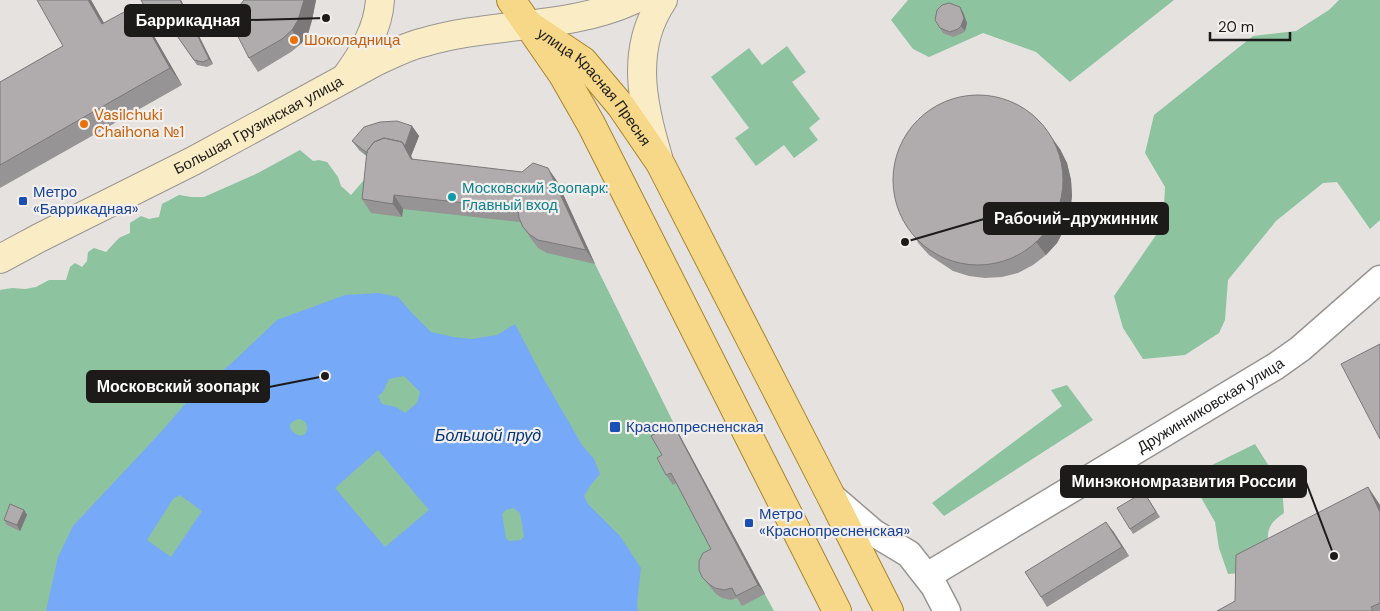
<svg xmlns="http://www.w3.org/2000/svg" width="1380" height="611" font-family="'DM Sans',sans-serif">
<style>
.green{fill:#8dc39f}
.water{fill:#76aaf8;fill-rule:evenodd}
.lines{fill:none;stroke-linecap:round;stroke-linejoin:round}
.minor-casing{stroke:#989593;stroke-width:29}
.secondary-casing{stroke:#989593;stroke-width:30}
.primary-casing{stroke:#a6852e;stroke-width:30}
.minor{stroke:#fff;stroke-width:26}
.secondary{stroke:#faecc4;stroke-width:28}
.primary{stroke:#f6d888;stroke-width:28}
.wall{fill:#979496}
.shaded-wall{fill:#7b787a}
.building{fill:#b0acae;stroke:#7b787a}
.food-dot{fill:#e8710a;stroke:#f3efed;stroke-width:2}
.culture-dot{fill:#0f9aa8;stroke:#f3efed;stroke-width:2}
.transit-dot{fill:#1a4fb4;stroke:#f3efed;stroke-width:2}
.labels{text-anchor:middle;stroke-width:4.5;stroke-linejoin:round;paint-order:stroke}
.food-label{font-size:15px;fill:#c56008;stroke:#f3efed;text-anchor:start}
.street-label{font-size:15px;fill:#1c1b1a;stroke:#f3efed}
.culture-label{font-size:15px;fill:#0d838f;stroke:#f3efed;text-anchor:start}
.transit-label{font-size:15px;fill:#164399;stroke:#f3efed;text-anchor:start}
.water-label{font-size:16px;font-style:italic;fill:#023578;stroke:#f3efed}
.leader{fill:none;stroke:#1c1b1a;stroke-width:2}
.callout-dot{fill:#1c1b1a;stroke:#f3efed;stroke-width:2}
.callout{fill:#1c1b1a;stroke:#1c1b1a;stroke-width:2}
.callout-label{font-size:16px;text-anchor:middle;font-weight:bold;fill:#fff}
</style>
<rect width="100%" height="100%" fill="#e5e2e0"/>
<path class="green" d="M908 0H1174L1070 82 1036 52 983 33 929 57 913 49 891 20Z
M1339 0H1380V220L1370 229 1337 182 1323 183 1276 221 1228 280 1225 320 1219 333 1185 355 1143 359 1123 328 1114 296 1163 225 1165 187 1145 153 1154 115 1253 36 1296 31 1329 10Z
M787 46 806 72 792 82 820 119 809 128 818 140 794 158 784 145 756 166 735 138 749 128 711 77 749 48 762 65Z
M419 136 411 156 420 173 557 181 595 264 679 434 774 611H0V290L12 288 25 289 36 287 49 280H66L70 267 75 263 82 267 87 261 88 252 94 248 106 252 119 238 130 233V223L141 216 149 219 159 217 162 204 179 195 191 197H204L258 173 300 150 313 161 319 160 327 162 338 177 341 186 351 195 377 165 359 150 371 137Z
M1067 385 1093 420 944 516 932 503 1062 406 1051 390Z
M1255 444 1282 487 1284 513C1265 526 1267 533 1269 555L1241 573 1228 574 1219 548 1215 522 1195 487 1199 475 1210 466Z"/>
<path class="water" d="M379 293 398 297 412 313 431 332 454 337 471 339 497 335 515 324 541 374 582 445 594 459 600 474 590 486 584 496 588 504 620 536 641 568 637 604 638 611H46L58 557 73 526 161 432 186 403 236 359 277 320 345 295ZM404 376 420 392 417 403 405 413 396 407 382 404 378 396 383 392 389 379ZM300 419C304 421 307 423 307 427 307 448 274 424 300 419ZM378 450 429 510 385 547 335 488ZM180 495 202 511 171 557 147 540 173 499ZM513 508 520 513 524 536 521 540 509 541 506 538 502 514 506 510Z"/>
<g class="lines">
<defs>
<g id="minor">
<path d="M831 496 874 533 909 554 934 586 947 611"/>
<path id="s1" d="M927 576 1276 366 1300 349 1380 279"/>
</g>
<g id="secondary">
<path d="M346 77C363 53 378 30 380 0"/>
<path d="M658 157C642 104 630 48 663 0"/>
<path id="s2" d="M0 259 39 238 193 161 375 62C392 54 407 46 425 42 493 22 567 30 633 0"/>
</g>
<g id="primary">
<path d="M511 0 563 75 591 124 837 611"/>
<path id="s3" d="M529 25 583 61 621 106 660 163 831 496 889 611"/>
</g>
</defs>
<use href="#minor" class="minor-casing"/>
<use href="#secondary" class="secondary-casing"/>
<use href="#primary" class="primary-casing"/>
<use href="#minor" class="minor"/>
<use href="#secondary" class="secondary"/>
<use href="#primary" class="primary"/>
</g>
<path class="wall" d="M91 0 104 23 146 22 182 85 0 188V82L63 46Z
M141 0H181L213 64 207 67 197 65 160 11 151 16Z
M244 0H316L312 20 308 34 301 44 291 52 258 72 249 58 240 5Z
M963 12 967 23 965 31 961 34 953 37 943 33 940 28Z
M412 126 419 136 411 156 413 160 557 181 595 264 547 253 538 248 532 240 523 227 520 222 403 209 402 217 371 213 362 199 367 156 359 150 352 141Z
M1060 149 1067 163 1071 180 1072 196 1070 212 1065 228 1057 243 1046 255 1033 265 1018 273 1002 277 985 278 969 276 953 271 929 255 919 244 910 230Z
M679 434 765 594 742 606 737 598 731 600 722 598 716 594 702 577 711 549 676 483 673 485 666 475 662 455Z
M1368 487 1380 505V611H1217L1235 601Z
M1144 492 1160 517 1133 534 1130 529Z
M24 510 27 515 20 531 7 525 4 520Z
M1113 531 1129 556 1047 607 1041 597Z"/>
<path class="shaded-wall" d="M88 0H91L114 41 102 24Z
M180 0H181L213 64 209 59Z
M304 0H316L312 20 308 34 301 44 292 30Z
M135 6 146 22 182 85 170 68Z
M960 7 963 12 967 23 965 31 961 26Z
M412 126 419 136 411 156 420 173 411 159 402 142Z
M1050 135 1060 149 1067 163 1071 180 1072 196 1070 212 1065 228 1057 243 1046 255 1036 242Z
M548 168 557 181 595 264 586 250Z
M394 195 403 209 402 217 393 204Z
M673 424 679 434 765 594 758 585Z
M1368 487 1380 505V512Z
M24 510 27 515 20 531 17 525Z
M1106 522 1113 531 1129 556 1122 547Z"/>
<path class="building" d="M37 0H88L102 24 135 6 170 68 0 165V82L63 46Z
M141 0H180L209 59 203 62 194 60 156 6 147 11Z
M244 0H304L298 20 292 30 282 39 249 58 226 13 240 5Z
M949 3 960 7 964 18 961 26 958 29 950 32 940 28 935 20 937 10 942 5Z
M893 180a85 85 0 1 1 170 0a85 85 0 1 1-170 0Z
M397 121 412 126 405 146 402 142 384 138 374 142 367 151V153L352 141 364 127 380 122Z
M384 138 402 142 411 159 522 172 533 163 548 168 586 250 538 240 529 234 523 227 519 218 518 209 394 195 393 204 362 199 367 151 374 142Z
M1380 344V439L1341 364Z
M673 424 758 585 736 596 732 588 724 590 715 588 709 584 702 577 699 570V561L703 553 711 549 671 473 666 475 657 458 662 455 651 436Z
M1368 487 1380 512V603L1371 607 1373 611H1217L1235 601 1236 555Z
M1144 492 1156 512 1130 529 1117 508Z
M10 504 24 510 17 525 4 520Z
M1106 522 1122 547 1041 597 1025 572Z"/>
<g class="food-dot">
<circle cx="294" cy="40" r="5"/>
<circle cx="84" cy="124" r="5"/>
</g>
<circle class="culture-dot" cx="452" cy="197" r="5"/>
<g class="transit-dot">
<rect x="18" y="196" width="10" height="10" rx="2.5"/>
<rect x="609" y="421" width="12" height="12" rx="2.5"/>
<rect x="744" y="518" width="10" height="10" rx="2.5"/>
</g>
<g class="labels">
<g class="food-label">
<text x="304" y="45">Шоколадница</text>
<text x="94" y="120">Vasilchuki<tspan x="94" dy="17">Chaihona №1</tspan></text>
</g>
<g class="street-label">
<text dy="5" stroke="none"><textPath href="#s3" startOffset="91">улица Красная Пресня</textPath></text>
<text dy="5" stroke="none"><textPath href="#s2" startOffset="291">Большая Грузинская улица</textPath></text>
<text dy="5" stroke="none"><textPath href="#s1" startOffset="331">Дружинниковская улица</textPath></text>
</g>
<g class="culture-label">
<text x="462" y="193">Московский Зоопарк:<tspan x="462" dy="17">Главный вход</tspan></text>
</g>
<g class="transit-label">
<text x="33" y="197">Метро<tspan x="33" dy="17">«Баррикадная»</tspan></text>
<text x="626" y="432">Краснопресненская</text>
<text x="759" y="519">Метро<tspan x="759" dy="17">«Краснопресненская»</tspan></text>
</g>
<g class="water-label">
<text x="488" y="441">Большой пруд</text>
</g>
</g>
<path class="leader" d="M326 18L250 20M905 242L984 219M325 376L269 387M1334 556L1306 482"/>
<g class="callout-dot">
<circle cx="326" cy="18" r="5"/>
<circle cx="905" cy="242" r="5"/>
<circle cx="325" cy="376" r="5"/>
<circle cx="1334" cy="556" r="5"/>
</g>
<g class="callout">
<rect x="125" y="5" width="125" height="31" rx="5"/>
<rect x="984" y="203" width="184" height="31" rx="5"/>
<rect x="87" y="371" width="182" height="31" rx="5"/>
<rect x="1061" y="466" width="245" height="31" rx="5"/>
</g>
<g class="callout-label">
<text x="188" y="26">Баррикадная</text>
<text x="1076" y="224">Рабочий-дружинник</text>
<text x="178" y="392">Московский зоопарк</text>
<text x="1184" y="487">Минэкономразвития России</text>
</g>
<path d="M1210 32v8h80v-8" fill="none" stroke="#1c1b1a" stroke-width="2.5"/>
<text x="1218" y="32" font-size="15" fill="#1c1b1a" stroke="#f3efed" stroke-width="4" paint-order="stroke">20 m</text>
</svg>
